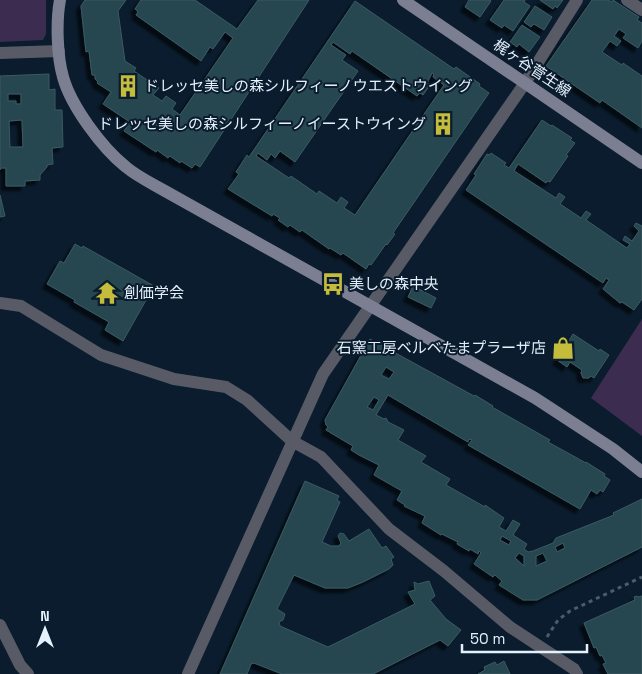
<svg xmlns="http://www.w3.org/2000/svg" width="642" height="674" font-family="'Space Grotesk','Noto Sans JP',sans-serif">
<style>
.green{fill:#3c2c50}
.building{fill:#26464f;stroke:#3b5b64;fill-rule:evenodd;filter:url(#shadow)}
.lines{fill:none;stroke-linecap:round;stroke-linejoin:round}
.path{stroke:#4b5c6b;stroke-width:3;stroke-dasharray:4 4;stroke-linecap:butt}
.street{stroke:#585b66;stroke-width:12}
.secondary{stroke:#7b7f91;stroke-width:12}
.labels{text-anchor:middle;stroke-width:4;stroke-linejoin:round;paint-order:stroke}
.street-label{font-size:15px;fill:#e4f0fc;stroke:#0a1c2d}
.poi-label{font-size:15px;fill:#e4f0fc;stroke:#0a1c2d;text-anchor:start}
</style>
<defs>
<filter id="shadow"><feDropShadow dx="-4.5" dy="4.5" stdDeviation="1" flood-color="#0009"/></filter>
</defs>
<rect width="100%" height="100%" fill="#0a1c2d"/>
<path class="green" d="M0 0H46V34L43 40 0 42Z
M642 319V436L591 398Z"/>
<path class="building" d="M85 0H126L118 11 125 61 136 68 134 71 159 88 153 95 162 101 166 96 176 103 172 109 180 115 233 38 225 32 213 49 210 47 201 61 136 15 138 12 135 9 141 0H195L237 29 258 0H309L200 167 195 164 192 168 181 161 180 163 170 156 168 158 157 150 156 152 124 131 130 122 103 104 111 92 97 83 98 82 95 79V75H92L89 51 86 52 81 6Z
M469 0H490L491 1 480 17 465 7Z
M504 0H525L524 2 530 6 513 31 504 25 502 28 490 20Z
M540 0H563L557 8 555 6 553 9Z
M592 0H608L612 2 613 0 639 17 637 20 642 23V41L638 48 623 38 626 34 619 29 614 36 621 41 617 46 610 41 602 52 622 65 623 63 642 76V128L602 100 600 103 546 66Z
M355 1 454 69 456 67 480 84 479 86 489 93 393 233 395 234 387 245 386 244 371 265 369 264 366 269 343 253 341 255 330 248 329 249 302 230 300 232 290 225 288 227 278 220 280 218 273 214 272 216 228 189 239 174 236 172 247 155 249 157ZM333 42 350 54 352 51 417 96 420 93 423 95 430 85 427 83 432 73 434 74 433 77 444 85 355 215 344 208 348 202 341 197 337 203 319 191 317 194 291 176 289 178 256 156 258 153 267 160 271 154 275 158 280 151 295 162 358 71 342 60 346 55 331 45Z
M535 6 552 17 544 30 534 24 531 27 524 22Z
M522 25 540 37 529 52 519 44 517 47 510 42Z
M49 74V90L55 89V110H62L63 147 52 148 53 164 47 165V167L40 175V180L25 181V186H6V168H1L0 170V76ZM8 94H21V104H16V101H8ZM22 120 23 147H10L9 121Z
M542 120 551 126 552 125 572 138 570 140 575 143 566 155 568 156 550 182 547 181 546 183 518 164 514 171 556 198 559 193 565 197 560 204 581 218 586 211 591 214 586 220 627 248 630 244 623 240 625 236 632 241 639 231 634 226 636 223 642 226V299L634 310 622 302 620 303 603 289 609 280 606 278 603 283 466 190 476 175 474 174 487 154 490 155 491 153 506 163 504 165 509 168Z
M0 195 5 216 0 217Z
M75 244 82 248 83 246 154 286 123 341 105 330 109 322 74 302 75 300 47 284 60 261 64 263Z
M413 286 436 298 431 308 408 297Z
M573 334 599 351 600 349 609 355 594 378 591 376 589 378H583L581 373 582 370 570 362 567 367 557 360Z
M370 339 474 396 475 395 493 406 492 407 550 440 548 442 586 463V462L605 474 604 476 610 480 603 492 600 490 597 494 591 490 580 509 468 445 472 440 469 439 468 442 388 395 376 415 384 419 386 418 388 422 404 430 398 440 426 456 421 462 450 479 446 485 485 507V505L504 518 499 527 506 531 513 520 520 524 513 535 527 544 524 549 528 552 533 551 553 543 556 538 614 515 613 513 642 499V547L537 600H523L499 585 502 581 495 575 493 577 474 564 481 553 479 551 478 554 470 549 469 551 457 544 458 542 442 534 441 535 422 523 425 516 404 506 405 505 397 500 402 491 374 475 379 465 359 455 351 450 353 446 326 430 328 427 326 425 325 420ZM386 367 394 372 389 379 381 375ZM374 397 379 400 373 410 367 407ZM502 536 511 541 509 545 500 540ZM563 543 565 548 557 552 555 547ZM519 553 524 556V566L515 558ZM543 553 547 561 536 566V556Z
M305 481 339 496 337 500 340 502 322 542 331 546H339L341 543 338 536 340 533 344 534 349 541 369 529 382 548 386 546 394 557 391 559 393 565 389 569 363 582 348 588H325L294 575 277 609 285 614 283 620 279 622 280 626 328 647 415 604 408 592 415 590 414 582 418 584 429 581 435 596 430 600 446 619 461 630 448 646 440 640 373 674H282L254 663 251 664 247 674H220Z
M637 596 638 597 642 596V674H608L603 664 606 663 602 655 600 656 596 647 594 648 584 623 635 600 634 597Z
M504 661 510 674H478L485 670 484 667 495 662 497 665Z"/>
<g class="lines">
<path class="path" d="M547 637 558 620 570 611 642 577"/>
<path class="street" d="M627 0 642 10
M0 53 59 51
M0 303 21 306 101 355 174 379 226 387 247 400 292 441 321 457 389 529 444 571 510 627 574 669 577 674
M0 625 20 665 28 674
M188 674 323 374 525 83 577 0"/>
<path class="secondary" d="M60 0C56 21 57 56 63 77 71 106 102 148 126 167 138 177 153 184 165 191L535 398 613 449 642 472
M403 0 642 163"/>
</g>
<defs>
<symbol id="building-bare" viewBox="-9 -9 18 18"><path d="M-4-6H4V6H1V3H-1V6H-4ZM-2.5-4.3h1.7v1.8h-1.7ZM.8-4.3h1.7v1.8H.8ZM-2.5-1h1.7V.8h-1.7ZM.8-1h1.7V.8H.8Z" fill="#c6bc3c" stroke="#0a1c2d" stroke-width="2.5" paint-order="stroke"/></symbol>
<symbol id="bus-bare" viewBox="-9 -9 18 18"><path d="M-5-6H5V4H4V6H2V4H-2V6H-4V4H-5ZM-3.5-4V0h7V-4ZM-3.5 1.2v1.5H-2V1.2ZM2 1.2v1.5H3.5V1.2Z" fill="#c6bc3c" stroke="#0a1c2d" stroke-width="2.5" paint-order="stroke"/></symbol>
<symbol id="temple-bare" viewBox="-9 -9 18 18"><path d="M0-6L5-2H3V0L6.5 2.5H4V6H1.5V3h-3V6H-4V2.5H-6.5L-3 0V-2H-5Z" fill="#c6bc3c" stroke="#0a1c2d" stroke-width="2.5" paint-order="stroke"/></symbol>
<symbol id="shop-bare" viewBox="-9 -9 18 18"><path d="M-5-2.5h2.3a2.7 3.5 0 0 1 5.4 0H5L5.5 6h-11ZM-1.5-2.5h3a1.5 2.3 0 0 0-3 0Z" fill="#c6bc3c" stroke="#0a1c2d" stroke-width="2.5" paint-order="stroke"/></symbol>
</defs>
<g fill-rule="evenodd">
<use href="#building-bare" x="112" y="70" width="32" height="32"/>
<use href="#building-bare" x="427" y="108" width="32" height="32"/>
<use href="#bus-bare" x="317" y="268" width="32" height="32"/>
<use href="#temple-bare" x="91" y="277" width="32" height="32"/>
<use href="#shop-bare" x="547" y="332" width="32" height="32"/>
</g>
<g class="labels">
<g class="street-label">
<text transform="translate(532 68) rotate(34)" y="5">梶ヶ谷菅生線</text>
</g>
<g class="poi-label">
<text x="144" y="91">ドレッセ美しの森シルフィーノウエストウイング</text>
<text x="426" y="129" text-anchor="end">ドレッセ美しの森シルフィーノイーストウイング</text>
<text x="349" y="289">美しの森中央</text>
<text x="124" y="298">創価学会</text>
<text x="546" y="353" text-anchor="end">石窯工房ベルベたまプラーザ店</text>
</g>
</g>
<g transform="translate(45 629)" stroke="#0a1c2d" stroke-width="4" paint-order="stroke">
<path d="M0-4L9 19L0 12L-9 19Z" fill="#e4f0fc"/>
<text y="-8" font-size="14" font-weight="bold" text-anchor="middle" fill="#e4f0fc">N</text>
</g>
<path d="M462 644v8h125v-8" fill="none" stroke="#e4f0fc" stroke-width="2.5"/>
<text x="470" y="644" font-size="15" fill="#e4f0fc" stroke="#0a1c2d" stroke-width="4" paint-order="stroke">50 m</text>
</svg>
